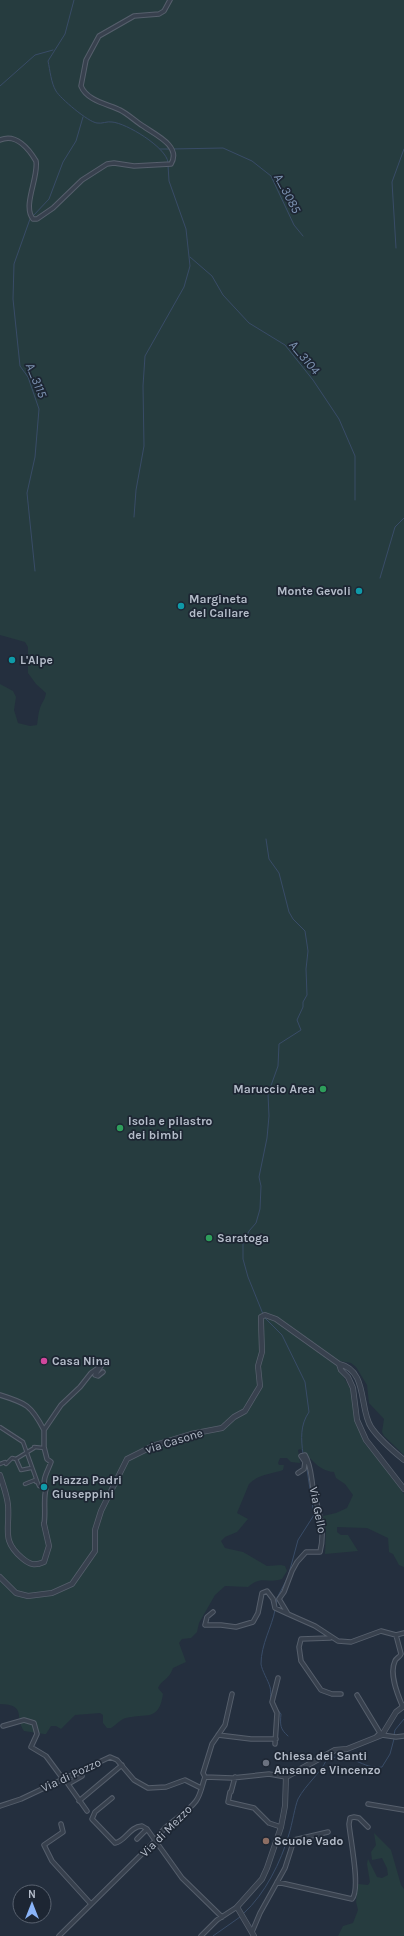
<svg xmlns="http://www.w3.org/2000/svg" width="404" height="1936" font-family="Karla,sans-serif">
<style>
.green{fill:#263c3f}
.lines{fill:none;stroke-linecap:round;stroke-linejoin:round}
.stream{stroke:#394c67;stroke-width:1}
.pedestrian-casing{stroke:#565f6c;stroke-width:4.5}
.minor-casing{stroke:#565f6c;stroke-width:5.5}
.tertiary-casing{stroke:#565f6c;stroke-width:6}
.pedestrian{stroke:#38414e;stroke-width:2.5}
.minor{stroke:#38414e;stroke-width:3.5}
.tertiary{stroke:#38414e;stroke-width:4.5}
.culture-dot{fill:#0f9aa8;stroke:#1d2633;stroke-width:1.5}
.leisure-dot{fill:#2e9e5b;stroke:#1d2633;stroke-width:1.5}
.hotel-dot{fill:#d1479c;stroke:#1d2633;stroke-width:1.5}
.worship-dot{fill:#6b7280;stroke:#1d2633;stroke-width:1.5}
.education-dot{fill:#8d6e63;stroke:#1d2633;stroke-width:1.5}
.labels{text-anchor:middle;stroke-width:3.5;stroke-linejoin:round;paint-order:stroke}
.poi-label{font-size:12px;font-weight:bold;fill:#b4bcc9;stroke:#1d2633;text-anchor:start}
.street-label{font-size:12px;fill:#b4bcc9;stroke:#1d2633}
.water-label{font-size:13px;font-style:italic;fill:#7c92b1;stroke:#1d2633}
</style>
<rect width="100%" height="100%" fill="#242f3e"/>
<path class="green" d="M0 0H404V1455L384 1436 382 1432 384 1419 369 1403 367 1385 356 1367 351 1363 340 1361 337 1365 352 1392 355 1419 365 1444 382 1463 404 1494V1567L399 1565 393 1554 389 1552 388 1538 367 1528 337 1527V1532L341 1535H348L358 1551 325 1554 326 1531 323 1516 336 1513 347 1508 353 1495 345 1484 336 1478 334 1472C318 1471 312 1458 300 1449L298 1450 300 1463 291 1462 287 1458H280L278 1463 279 1465H284L283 1470C272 1474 258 1474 249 1484L237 1513 248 1519 237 1532 225 1537 221 1541 225 1548 243 1552 267 1566 281 1565 285 1566 287 1571 282 1579C268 1584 261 1575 248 1587L225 1586 215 1595 199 1623 197 1632 191 1638 182 1639 179 1643 186 1662 173 1668C169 1680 162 1679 158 1688L163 1694C159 1722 146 1713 126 1718 121 1719 116 1725 111 1728H107L103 1723V1715L100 1713 75 1715 61 1729 56 1726H51L46 1734H44L24 1731C14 1716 27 1705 0 1704V684L13 691 16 697 14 710 18 723 30 726 37 725C38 719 38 714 40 708 42 702 45 700 46 693L36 684 28 673V647L25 642 0 635Z
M374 1833 391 1850 401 1885 404 1889V1936H338L343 1926 353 1923 358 1910 356 1902 358 1884 368 1885 370 1882 367 1864 368 1859 377 1877 382 1878 388 1875 387 1868 382 1858 372 1860 371 1852 376 1845Z"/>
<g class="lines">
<path class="stream" d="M74 0 65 34 48 61C50 70 51 83 56 91 60 98 88 122 97 123 102 124 107 121 112 122 126 123 166 147 168 162
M0 86 35 55 53 50
M160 149H169
M172 149 223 148 252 161 271 176 294 225 303 236
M33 216 49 199 63 162 76 141 83 117
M30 219 14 264 13 299 20 366 28 377 39 409 35 457 27 493 35 571
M396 248 392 182 404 149
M190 257 212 276 223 295 249 323 285 345 313 380 339 419 355 456V500
M134 517 136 490 144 446 143 386 145 356 184 287 190 266 186 229 169 181 168 165
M380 578 395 527 404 518
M263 1314 248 1277 243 1259V1244L249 1231 256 1223 260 1209 261 1186 259 1177 267 1138 269 1116 268 1094 278 1066 279 1044 301 1030 297 1020 303 1007V1002L307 995 306 969 308 951 305 931 293 919 289 912 279 873 269 859 266 839
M264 1317 282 1335 305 1382 309 1412C300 1425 301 1439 303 1454
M276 1604 277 1598 288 1577 298 1540 314 1515 306 1463
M272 1706C269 1700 272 1694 270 1687 268 1680 262 1671 261 1664 261 1644 272 1627 275 1610
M276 1708 281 1714C280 1725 280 1729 288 1736
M394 1735 395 1730 404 1719
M244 1913C265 1894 281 1862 289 1834 292 1825 295 1806 298 1799 306 1784 320 1774 327 1759 352 1751 362 1770 382 1767L390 1754 394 1739
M213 1936 240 1917"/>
<defs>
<path id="pedestrian" d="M0 1427 23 1442 37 1481 39 1486 45 1489
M16 1459 21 1470 31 1468
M0 1464 5 1462 6 1464 12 1458 16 1459 34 1448V1447L44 1448
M25 1484 35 1480 36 1482"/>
<path id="minor" d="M0 140C16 133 29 149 36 161 39 177 22 206 33 219H37L53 208 82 180 107 164 114 163 134 166 171 164C182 146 154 134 143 126 135 121 128 114 120 110 108 104 87 101 81 86L86 60 99 36 134 16 159 14 164 11 170 0
M101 1366 95 1375 98 1376 103 1372
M0 1395C26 1403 31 1405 44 1430
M298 1473 304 1469 305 1462 301 1456 305 1455C311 1465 311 1476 313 1488 318 1510 326 1529 320 1552H306L297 1562 292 1571 284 1592 279 1599 288 1614 315 1626 338 1641 351 1642 381 1631 396 1635 404 1633
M44 1524C46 1512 43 1499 46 1489 41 1480 48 1471 51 1462L47 1459 44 1447V1430L61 1405 80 1387 91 1373 101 1366
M213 1612 207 1617 205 1625H221L236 1627 253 1622 258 1613 262 1593 267 1591 273 1599 275 1608 288 1614
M396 1635 401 1654C400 1657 396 1658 395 1661 389 1673 397 1693 402 1705H404
M330 1638 301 1639 299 1647 301 1661 321 1690 332 1694H341
M357 1695 380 1733 377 1736
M3 1726 24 1720 34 1723 37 1734 31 1747 46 1756 63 1779
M218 1735 251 1739H276
M382 1735 396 1737 404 1736
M275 1744 277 1713 272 1702 278 1678
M80 1772 82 1776 68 1784 87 1811
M205 1777 203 1773 212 1744 225 1725 232 1694
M205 1777 232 1778 269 1774 286 1777
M230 1792 228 1802 254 1808 269 1823 281 1827
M231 1792 235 1777
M112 1798 95 1812 92 1819 115 1843C126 1841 129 1827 142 1826L147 1829 182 1878 222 1917
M79 1801 122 1765
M368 1804 404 1810
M0 1806 21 1799 110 1757 117 1760 134 1780 148 1788 166 1787 185 1780 201 1788
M61 1824 63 1832 44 1845 52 1861 91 1904
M137 1839 147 1829
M277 1882 352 1899C361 1889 350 1838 349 1824L350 1818 354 1817 359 1818 368 1827
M252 1932 260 1913 285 1868 294 1840 328 1832
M59 1936 155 1841C164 1823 185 1816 196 1801 201 1794 202 1785 205 1777
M201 1936 217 1920 237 1907"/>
<path id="tertiary" d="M404 1460C393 1451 379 1439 371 1427 359 1409 368 1370 339 1364L341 1370 348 1377 353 1388 357 1420 366 1440 404 1489
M0 1475C3 1485 7 1495 8 1505 10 1530 1 1540 22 1558 30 1565 35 1566 44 1562L49 1546 44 1524
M0 1577 16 1593 28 1596 52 1593 72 1584 95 1551V1530L101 1511 127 1459 155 1445 191 1434 222 1428 234 1417 245 1411 260 1386 258 1366 262 1352 261 1322V1317L265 1315 276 1319 339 1364
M254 1936 237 1907 262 1879 267 1868 281 1827 285 1806 286 1777 335 1750 347 1749 382 1735 396 1712 404 1706"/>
</defs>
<use href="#pedestrian" class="pedestrian-casing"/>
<use href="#minor" class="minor-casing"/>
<use href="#tertiary" class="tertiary-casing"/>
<use href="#pedestrian" class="pedestrian"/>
<use href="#minor" class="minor"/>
<use href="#tertiary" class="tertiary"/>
</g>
<g class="culture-dot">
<circle cx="359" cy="591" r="4"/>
<circle cx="181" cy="606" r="4"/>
<circle cx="12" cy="660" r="4"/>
<circle cx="44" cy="1487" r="4"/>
</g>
<g class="leisure-dot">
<circle cx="323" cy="1089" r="4"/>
<circle cx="120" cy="1128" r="4"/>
<circle cx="209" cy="1238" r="4"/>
</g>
<circle class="hotel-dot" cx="44" cy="1361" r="4"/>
<circle class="worship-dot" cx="266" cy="1763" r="4"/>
<circle class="education-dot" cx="266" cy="1841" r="4"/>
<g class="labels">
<g class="poi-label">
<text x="351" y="595" text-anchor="end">Monte Gevoli</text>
<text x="189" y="603">Margineta<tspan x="189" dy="14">del Callare</tspan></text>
<text x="20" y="664">L'Alpe</text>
<text x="315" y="1093" text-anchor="end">Maruccio Area</text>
<text x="128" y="1125">Isola e pilastro<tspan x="128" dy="14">dei bimbi</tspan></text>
<text x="217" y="1242">Saratoga</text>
<text x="52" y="1365">Casa Nina</text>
<text x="52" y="1484">Piazza Padri<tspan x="52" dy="14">Giuseppini</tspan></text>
<text x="274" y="1760">Chiesa dei Santi<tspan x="274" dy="14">Ansano e Vincenzo</tspan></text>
<text x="274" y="1845">Scuole Vado</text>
</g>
<g class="street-label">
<text transform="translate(174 1441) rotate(-17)" y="4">via Casone</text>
<text transform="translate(318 1510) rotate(79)" y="4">Via Gello</text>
<text transform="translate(71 1775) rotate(-25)" y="4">Via di Pozzo</text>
<text transform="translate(166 1831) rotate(-45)" y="4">Via di Mezzo</text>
</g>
<g class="water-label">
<text transform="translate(288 193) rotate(62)" y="5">A_3085</text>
<text transform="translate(305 357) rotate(50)" y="5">A_3104</text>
<text transform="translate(37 380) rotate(68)" y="5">A_3115</text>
</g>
</g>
<g transform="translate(32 1904)"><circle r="19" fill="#1d2633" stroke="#59626f"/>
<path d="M0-3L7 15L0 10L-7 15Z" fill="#8ab4f8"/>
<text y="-6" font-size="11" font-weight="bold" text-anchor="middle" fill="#b4bcc9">N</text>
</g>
</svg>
